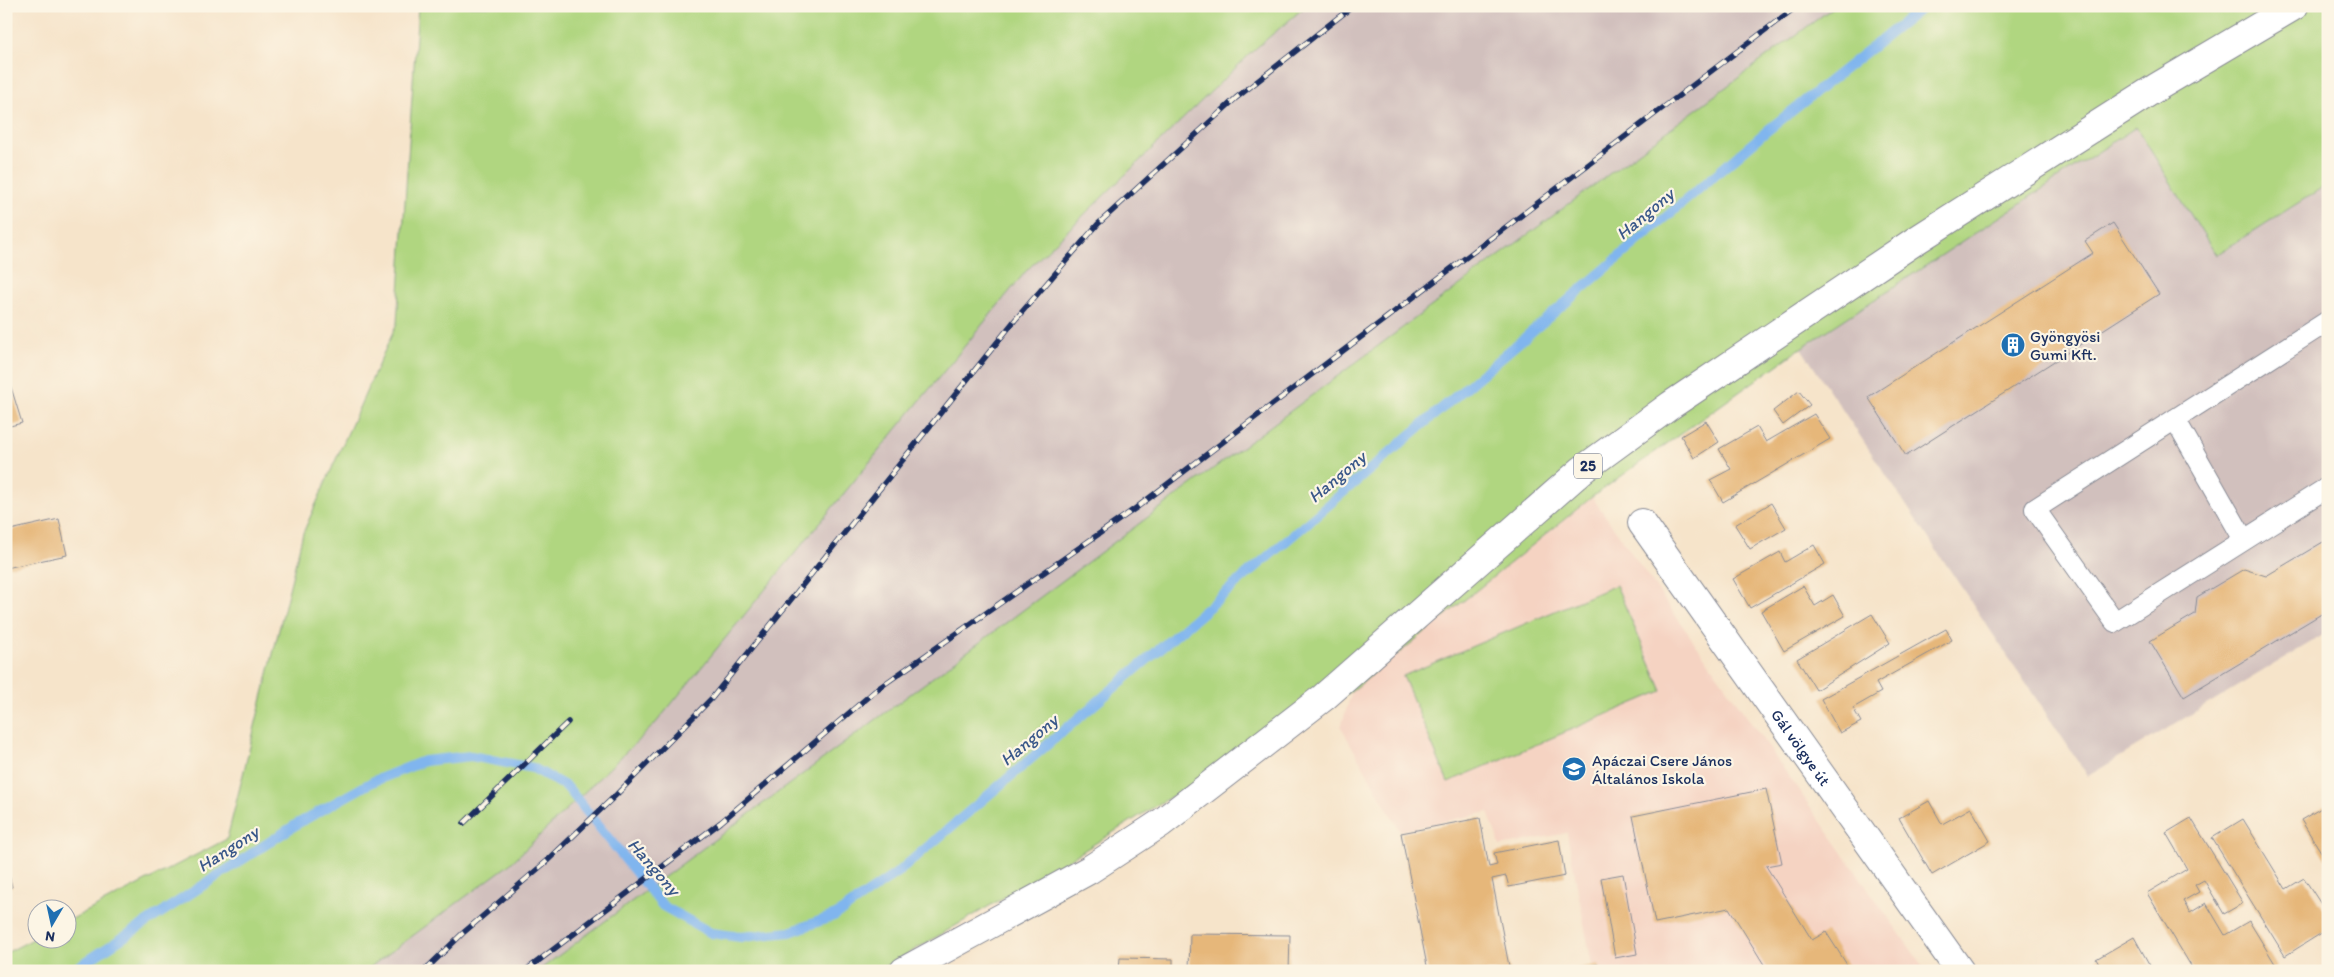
<svg xmlns="http://www.w3.org/2000/svg" width="2334" height="977" font-family="Itim,sans-serif">
<style>
.built{fill:#f5d3c2}
.industrial{fill:#d1c0bd}
.green{fill:#b0d680;stroke:#66826f}
.lines{fill:none;stroke-linecap:round;stroke-linejoin:round}
.stream{stroke:#80b5ee;stroke-width:10}
.building{fill:#e6b77a}
.lane-casing{stroke:#888a94;stroke-width:22}
.street-casing{stroke:#888a94;stroke-width:30}
.primary-casing{stroke:#888a94;stroke-width:30}
.lane{stroke:#fff;stroke-width:20}
.street{stroke:#fff;stroke-width:28}
.primary{stroke:#fff;stroke-width:28}
.rail-casing{stroke:#1b2f5e;stroke-width:5.5}
.rail{stroke:#fcf5e5;stroke-width:4;stroke-dasharray:11;stroke-linecap:butt}
.labels{text-anchor:middle;stroke-width:4.5;stroke-linejoin:round;paint-order:stroke}
.shield{fill:#fcf5e5;stroke:#5e6a86;stroke-width:1}
.shield-label{font-size:15px;font-weight:bold;fill:#1b2f5e}
.poi-label{font-size:16px;fill:#1b2f5e;stroke:#fcf5e5;text-anchor:start}
.street-label{font-size:16px;fill:#1b2f5e;stroke:#fcf5e5}
.water-label{font-size:18px;font-style:italic;fill:#395789;stroke:#fcf5e5}
</style>
<rect width="100%" height="100%" fill="#fcf5e5"/>
<filter id="ink" filterUnits="userSpaceOnUse"><feTurbulence type="fractalNoise" baseFrequency=".02" numOctaves="2"/><feDisplacementMap in="SourceGraphic" scale="10" xChannelSelector="R" yChannelSelector="G"/><feConvolveMatrix kernelMatrix="1 2 1 2 8 2 1 2 1" color-interpolation-filters="sRGB"/></filter>
<filter id="wash" filterUnits="userSpaceOnUse"><feTurbulence type="fractalNoise" baseFrequency=".0096" numOctaves="4" result="noise"/><feDisplacementMap in="SourceGraphic" scale="20" xChannelSelector="R" yChannelSelector="G"/><feGaussianBlur stdDeviation="1.12" result="paint"/><feColorMatrix in="noise" values="0 0 0 0 0 0 0 0 0 0 0 0 0 0 0 0 0 1.4 0 .05"/><feComposite in="paint" operator="in"/></filter>
<g filter="url(#wash)">
<rect width="100%" height="100%" fill="#f6e4ca"/>
<path class="built" d="M1592 497 1926 971H1593L1567 833 1500 846 1488 812 1400 831 1341 727 1352 691Z"/>
<path class="industrial" d="M1306 6H1835L538 971H365L510 864 655 724 1027 270 1255 49Z
M2136 126 2216 254 2328 184V632L2088 776 1801 348Z"/>
<path class="green" d="M418 6H1306L1255 49 1027 270 655 724 510 864 365 971H6V953L37 937 38 940H68V921L227 839 303 533 397 323Z
M1835 6H2328V184L2216 255 2136 127 1801 348 1592 497 1352 691 1152 808 1080 853 892 963 873 971H538Z
M1616 585 1662 691 1448 782 1403 676Z"/>
<g class="lines">
<path class="stream" d="M72 971 297 824 372 782 424 761 471 756 533 768 567 787 663 906 711 933 741 937 790 932 836 915 897 873 1768 130 1924 6"/>
</g>
<g id="blocks">
<path class="building" d="M6 77 12 97 6 99Z
M2113 223 2159 294 1906 456 1868 397 2093 253 2085 241Z
M6 371 22 423 6 427Z
M1799 391 1810 405 1783 425 1773 411Z
M1814 414 1830 439 1723 502 1710 480 1731 469 1719 449 1757 427 1766 442Z
M1706 421 1719 442 1694 458 1681 436Z
M1771 503 1786 528 1750 549 1735 525Z
M59 519 67 555 6 568V531Z
M2328 539V610L2184 697 2150 641 2195 614 2197 597 2244 569 2266 576Z
M1814 545 1825 564 1750 608 1733 579 1780 552 1785 562Z
M1803 586 1815 606 1833 595 1845 616 1784 651 1761 611Z
M1872 614 1890 643 1816 690 1797 659Z
M1946 629 1952 640 1876 683 1881 692 1853 708 1861 722 1840 733 1821 699Z
M1766 789 1782 863 1766 866 1812 940 1826 932 1851 971H1768L1729 908 1655 923 1633 816Z
M1929 801 1942 824 1971 808 1990 841 1932 875 1899 818Z
M2328 804V863L2301 820Z
M1480 818 1489 867 1497 865 1494 853 1559 840 1565 876 1509 887 1506 876 1492 879 1510 971H1428L1401 833Z
M2191 818 2243 903 2224 914 2204 880 2195 885 2199 892 2183 901 2190 913 2206 903 2225 935 2249 921 2277 967 2271 971H2194L2147 893 2187 869 2166 833Z
M2243 819 2286 889 2304 878 2328 915V929L2285 956 2212 838Z
M6 862 12 887 6 889Z
M1623 874 1637 954 1615 958 1601 878Z
M1190 934 1290 935 1289 971H1189Z
M2134 937 2153 971H2103L2096 959Z
M1120 958 1173 959V971H1119Z
M1599 964 1601 971H1566V970Z"/>
</g>
</g>
<g filter="url(#ink)">
<use href="#blocks" fill-opacity="0" stroke="#888a94" stroke-width="1"/>
<g class="lines">
<defs>
<path id="lane" d="M2328 321 2035 509 2115 622 2328 487
M2175 419 2244 540"/>
<g id="street">
<path id="s1" d="M1642 523 1960 971"/>
</g>
<path id="primary" d="M904 971 1089 870 1161 823 1324 697 1582 470 1671 405 1915 241 2157 87 2294 6"/>
</defs>
<use href="#lane" class="lane-casing"/>
<use href="#street" class="street-casing"/>
<use href="#primary" class="primary-casing"/>
<use href="#lane" class="lane"/>
<use href="#street" class="street"/>
<use href="#primary" class="primary"/>
<defs>
<path id="rail" d="M464 823 568 722
M424 971 463 933 547 861 617 794 712 698 1015 320 1098 224 1236 98 1353 6
M525 971 721 822 876 690 1136 508 1797 6"/>
</defs>
<use href="#rail" class="rail-casing"/>
<use href="#rail" class="rail"/>
</g>
</g>
<defs>
<symbol id="building-disc" viewBox="-11 -11 22 22"><circle r="9.5" fill="#1f6fb2" stroke="#fcf5e5"/><path d="M-4-6H4V6H1V3H-1V6H-4ZM-2.5-4.3h1.7v1.8h-1.7ZM.8-4.3h1.7v1.8H.8ZM-2.5-1h1.7V.8h-1.7ZM.8-1h1.7V.8H.8Z" fill="#fff"/></symbol>
<symbol id="school-disc" viewBox="-11 -11 22 22"><circle r="9.5" fill="#1f6fb2" stroke="#fcf5e5"/><path d="M0-5L7-2L0 1L-7-2ZM-4 1L0 2.5L4 1V4Q0 6-4 4Z" fill="#fff"/></symbol>
</defs>
<g fill-rule="evenodd">
<use href="#building-disc" x="1999" y="331" width="28" height="28"/>
<use href="#school-disc" x="1560" y="755" width="28" height="28"/>
</g>
<g class="labels">
<rect class="shield" x="1574" y="453.5" width="28" height="25" rx="4"/>
<g class="shield-label">
<text x="1588" y="471">25</text>
</g>
<g class="poi-label">
<text x="2030" y="342">Gyöngyösi<tspan x="2030" dy="18">Gumi Kft.</tspan></text>
<text x="1592" y="766">Apáczai Csere János<tspan x="1592" dy="18">Általános Iskola</tspan></text>
</g>
<g class="street-label">
<text dy="6" stroke="none"><textPath href="#s1" startOffset="275">Gál völgye út</textPath></text>
</g>
<g class="water-label">
<text transform="translate(1645 214) rotate(-40)" y="6">Hangony</text>
<text transform="translate(1337 477) rotate(-40)" y="6">Hangony</text>
<text transform="translate(1029 740) rotate(-40)" y="6">Hangony</text>
<text transform="translate(228 849) rotate(-33)" y="6">Hangony</text>
<text transform="translate(654 867) rotate(49)" y="6">Hangony</text>
</g>
</g>
<rect width="2334" height="977" fill="none" stroke="#fcf5e5" stroke-width="25"/>
<g transform="translate(52 924) rotate(189)"><circle r="24" fill="#fcf5e5" stroke="#a2a6af"/>
<path d="M0-4L9 19L0 12L-9 19Z" fill="#1f6fb2"/>
<text y="-8" font-size="14" font-weight="bold" text-anchor="middle" fill="#1b2f5e">N</text>
</g>
</svg>
